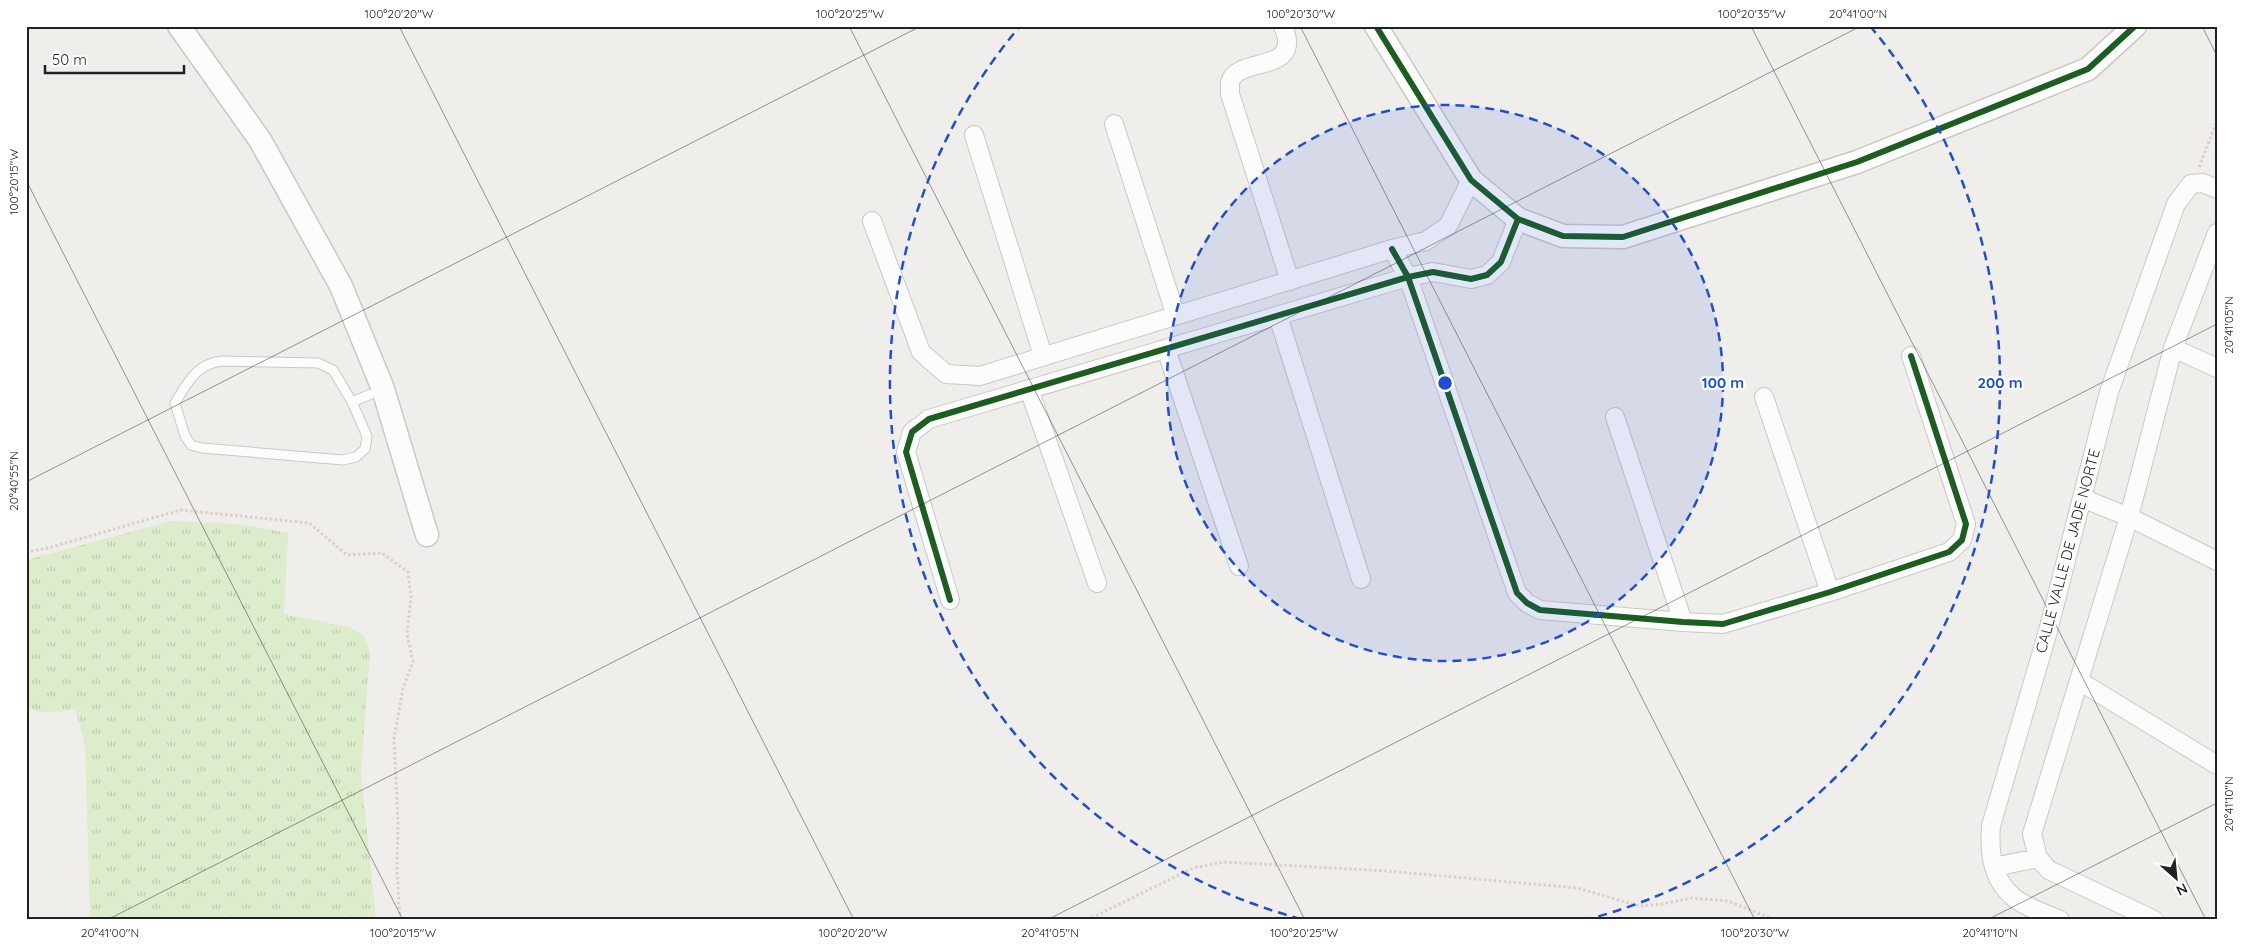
<svg xmlns="http://www.w3.org/2000/svg" width="2243" height="946" font-family="Quicksand,sans-serif">
<style>
.grass{fill:url(#grass-tufts)}
.lines{fill:none;stroke-linecap:round;stroke-linejoin:round}
.service-casing{stroke:#c9c8c7;stroke-width:11}
.minor-casing{stroke:#c9c8c7;stroke-width:20}
.tertiary-casing{stroke:#c9c8c7;stroke-width:25}
.path{stroke:#dccecd;stroke-width:3;stroke-dasharray:2.5 2.5;stroke-linecap:butt}
.service{stroke:#fdfcfc;stroke-width:9}
.minor{stroke:#fdfcfc;stroke-width:18}
.tertiary{stroke:#fdfcfc;stroke-width:22}
.cycleway-casing{stroke:#fff;stroke-width:9}
.cycleway{stroke:#1b5e20;stroke-width:6}
.ticks{fill:none;stroke:#222;stroke-width:1;stroke-opacity:0.45}
.ring{fill:none;stroke:#1d4ed8;stroke-width:2.5;stroke-dasharray:9 6}
.labels{text-anchor:middle;stroke-width:4.5;stroke-linejoin:round;paint-order:stroke}
.street-label{font-size:15px;fill:#222;stroke:#fff}
.centre{fill:#1d4ed8;stroke:#fff;stroke-width:2.5}
.ring-label{font-size:15px;text-anchor:middle;font-weight:bold;fill:#1d4ed8;stroke:#fff;stroke-width:4.5;stroke-linejoin:round;paint-order:stroke}
.neatline{fill:none;stroke:#222;stroke-width:2}
.ticks-label{font-size:12px;text-anchor:middle;fill:#222}
</style>
<defs>
<pattern id="grass-tufts" width="24" height="20" patternUnits="userSpaceOnUse" patternTransform="scale(1.25)"><rect width="24" height="20" fill="#ddeccb"/><path d="M3 7l-1-3M5 7V3M7 7l1-3M15 17l-1-3M17 17v-4M19 17l1-3" fill="none" stroke="#bdcaae"/></pattern>
</defs>
<rect width="100%" height="100%" fill="#f0eeeb"/>
<path class="grass" d="M171 521 240 524 288 533 284 614 348 627 364 635 370 652 361 772 376 920H90L85 744 75 709C61 712 39 716 26 707V560Z"/>
<g class="lines">
<defs>
<path id="service" d="M222 361 318 363 333 370 352 402 367 436 365 449 356 457 343 460 202 448 191 445 185 436 175 403C188 382 196 364 222 361Z
M352 402 383 389"/>
<path id="minor" d="M1283 26C1304 75 1238 55 1230 82 1230 86 1230 91 1230 94L1290 281
M1114 124 1176 316
M974 135 1043 356
M872 221 921 352 946 374 980 376 1392 249 1426 241 1448 226 1471 180
M1392 249 1408 277 1517 593 1527 603 1540 610 1683 622 1723 624 1830 592 1949 552 1962 540 1966 524 1911 356
M1278 316 1361 579
M2173 348 2217 368
M1166 349 1239 566
M1029 389 1097 583
M1764 397 1830 592
M1615 417 1683 622
M2082 498 2129 517 2217 561
M950 600 906 452 912 432 929 419 1408 277 1433 272 1471 279 1487 275 1501 262 1518 219
M2079 681 2217 765
M1994 867 2038 858
M2060 920C2045 913 2023 907 2011 895 1992 878 1989 850 1991 826L2048 631 2109 392 2176 204 2191 184 2203 183 2217 189
M2154 920 2049 870 2038 858 2032 834 2129 517 2173 348 2217 233"/>
<path id="tertiary" d="M179 26 260 140 341 286 383 389 427 535
M1376 26 1471 180 1518 219 1563 236 1623 237 1857 162 2088 69 2135 26"/>
</defs>
<use href="#service" class="service-casing"/>
<use href="#minor" class="minor-casing"/>
<use href="#tertiary" class="tertiary-casing"/>
<path class="path" d="M2199 167 2217 121
M26 552 48 548 181 510 309 523 347 555 382 553 408 572 411 598 407 634 413 662 403 688 394 739 398 823 397 872 400 920
M1087 920 1193 868 1224 862 1387 871 1577 888 1640 906 1662 904 1692 898 1728 901 1775 920"/>
<use href="#service" class="service"/>
<use href="#minor" class="minor"/>
<use href="#tertiary" class="tertiary"/>
<defs>
<path id="cycleway" d="M1376 26 1471 180 1518 219 1563 236 1623 237 1857 162 2088 69 2135 26
M1392 249 1408 277 1517 593 1527 603 1540 610 1683 622 1723 624 1830 592 1949 552 1962 540 1966 524 1911 356
M950 600 906 452 912 432 929 419 1408 277 1433 272 1471 279 1487 275 1501 262 1518 219"/>
</defs>
<use href="#cycleway" class="cycleway-casing"/>
<use href="#cycleway" class="cycleway"/>
</g>
<path class="ticks" d="M399 26 854 920M849 26 1305 920M1300 26 1755 920M1751 26 2206 920M2202 26 2217 56M26 180 403 920M26 482 921 26M107 920 1861 26M1047 920 2217 324M1987 920 2217 803"/>
<circle cx="1445" cy="383" r="278" fill="#1d4ed8" fill-opacity=".12"/>
<g class="ring">
<circle cx="1445" cy="383" r="278"/>
<path d="M1301 919A555 555 0 0 1 1020 26M1870 26A555 555 0 0 1 1589 919"/>
</g>
<g class="labels">
<g class="street-label">
<text transform="translate(2068 551) rotate(-75)" y="5">CALLE VALLE DE JADE NORTE</text>
</g>
</g>
<circle cx="1445" cy="383" r="8" class="centre"/>
<g class="ring-label">
<text x="1723" y="388">100 m</text>
<text x="2000" y="388">200 m</text>
</g>
<rect width="2243" height="946" fill="none" stroke="#ffffff" stroke-width="55"/>
<g transform="translate(2176 878) rotate(153)" stroke="#ffffff" stroke-width="4" paint-order="stroke">
<path d="M0-4L9 19L0 12L-9 19Z" fill="#222222"/>
<text y="-8" font-size="14" font-weight="bold" text-anchor="middle" fill="#222222">N</text>
</g>
<path d="M45 65v8h139v-8" fill="none" stroke="#222222" stroke-width="2.5"/>
<text x="52" y="65" font-size="15" fill="#222222" stroke="#ffffff" stroke-width="4" paint-order="stroke">50 m</text>
<rect x="28" y="28" width="2188" height="890" class="neatline"/>
<g class="ticks-label">
<text x="399" y="18">100°20'20"W</text>
<text x="850" y="18">100°20'25"W</text>
<text x="1301" y="18">100°20'30"W</text>
<text x="1752" y="18">100°20'35"W</text>
<text x="1858" y="18">20°41'00"N</text>
<text transform="translate(14 182) rotate(-90)" y="4">100°20'15"W</text>
<text transform="translate(2229 325) rotate(-90)" y="4">20°41'05"N</text>
<text transform="translate(14 481) rotate(-90)" y="4">20°40'55"N</text>
<text transform="translate(2229 804) rotate(-90)" y="4">20°41'10"N</text>
<text x="110" y="937">20°41'00"N</text>
<text x="403" y="937">100°20'15"W</text>
<text x="853" y="937">100°20'20"W</text>
<text x="1050" y="937">20°41'05"N</text>
<text x="1304" y="937">100°20'25"W</text>
<text x="1755" y="937">100°20'30"W</text>
<text x="1990" y="937">20°41'10"N</text>
</g>
</svg>
